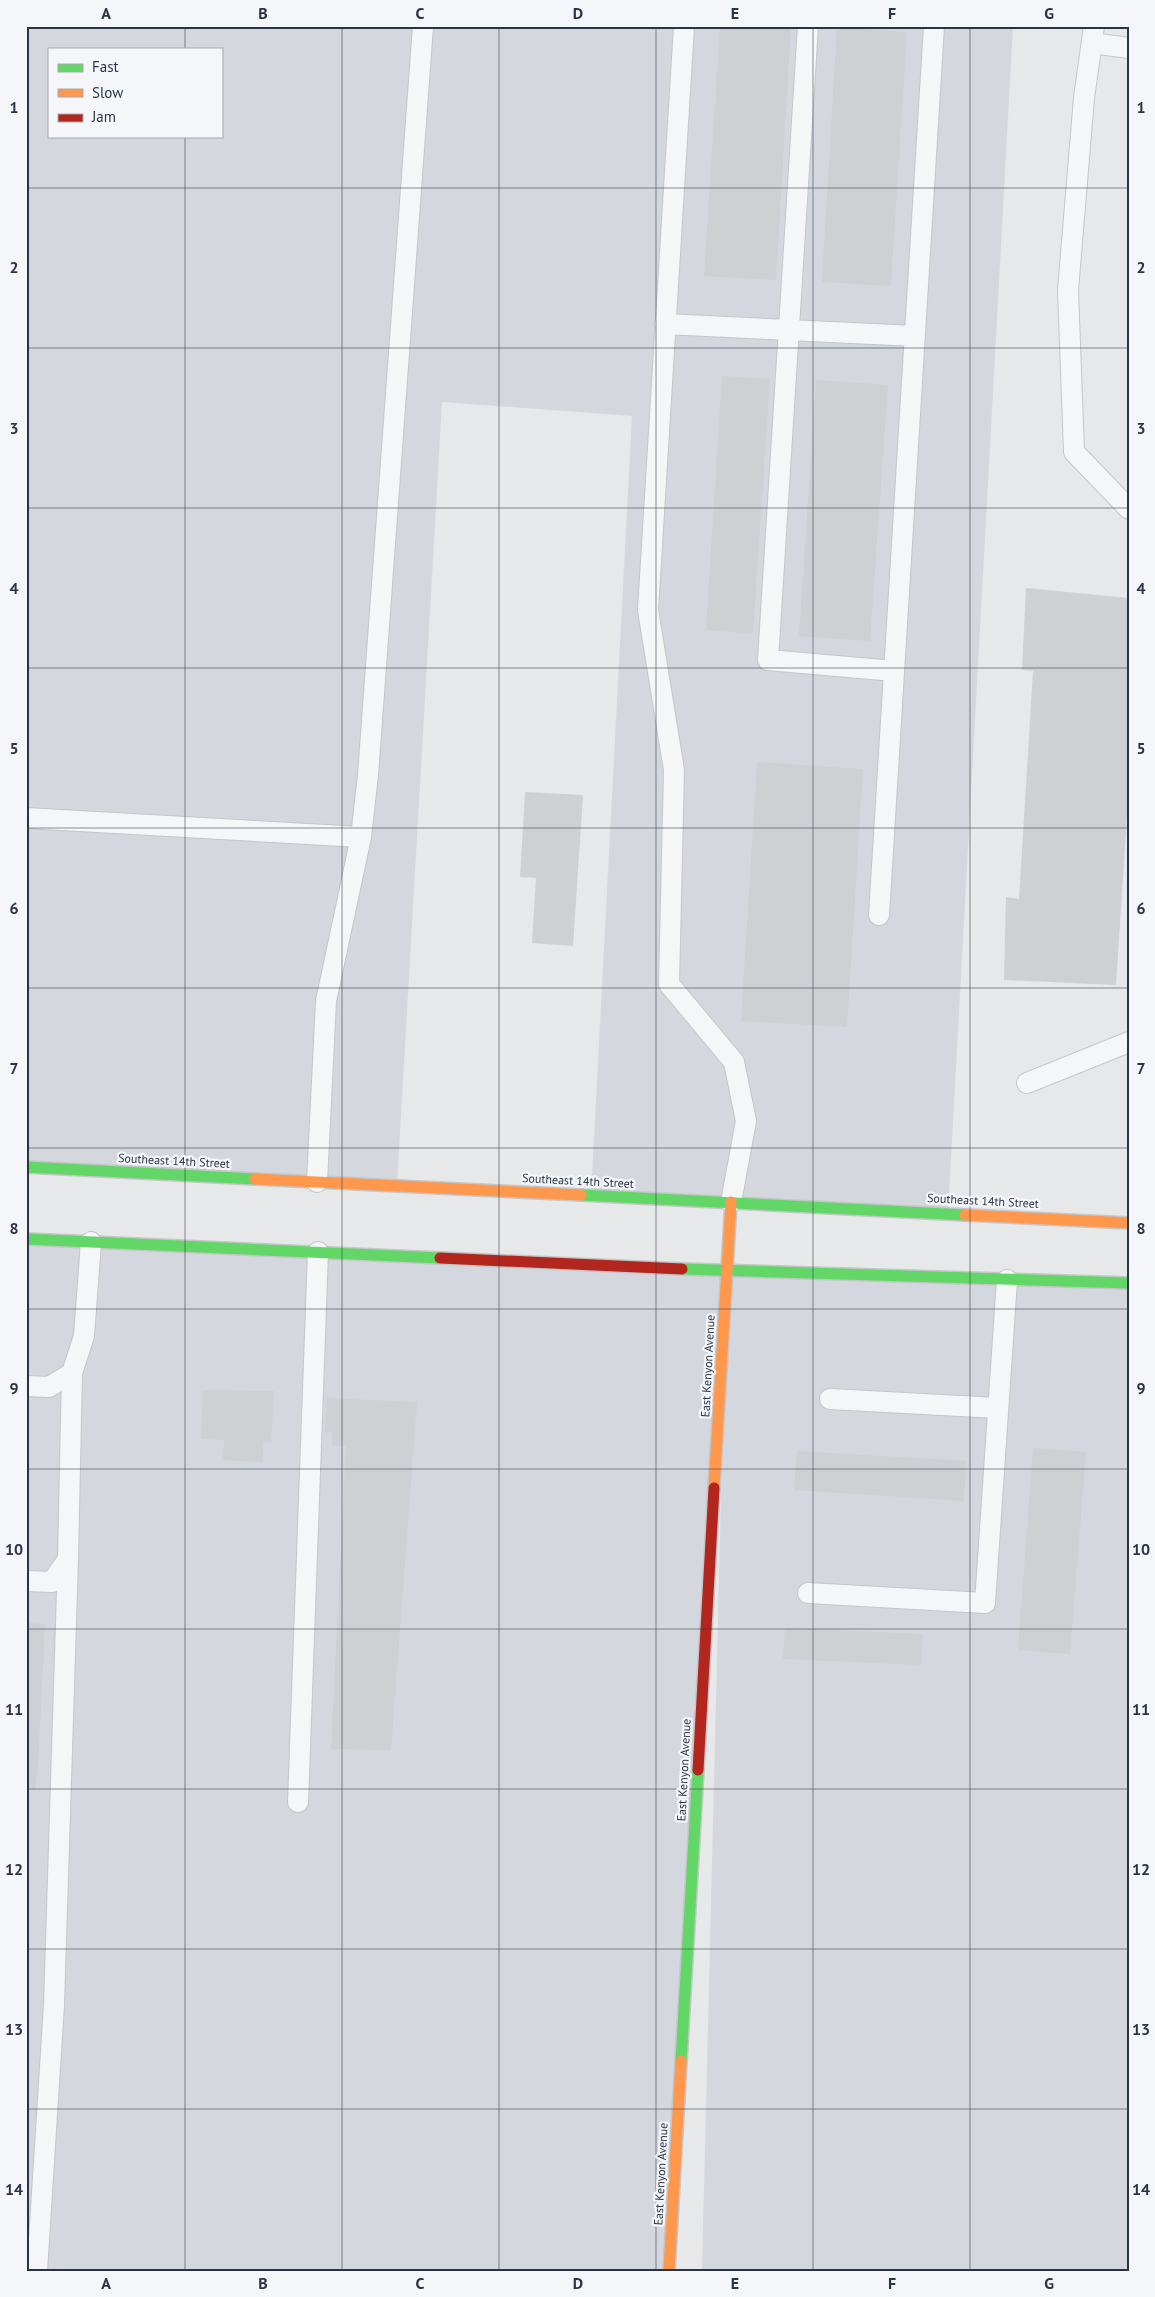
<svg xmlns="http://www.w3.org/2000/svg" width="1155" height="2297" font-family="'PT Sans',sans-serif">
<style>
.built{fill:#d4d7dd;fill-rule:evenodd}
.building{fill:#ced0d3}
.lines{fill:none;stroke-linecap:round;stroke-linejoin:round}
.lane-casing{stroke:#c4c6c8;stroke-width:22}
.fast-casing{stroke:#c4c6c8;stroke-width:14}
.slow-casing{stroke:#c4c6c8;stroke-width:14}
.jam-casing{stroke:#c4c6c8;stroke-width:14}
.lane{stroke:#f5f6f7;stroke-width:20}
.fast{stroke:#63d668;stroke-width:11}
.slow{stroke:#ff974d;stroke-width:11}
.jam{stroke:#b3261e;stroke-width:11}
.grid{fill:none;stroke:#2b3445;stroke-width:1;stroke-opacity:0.55}
.labels{text-anchor:middle;stroke-width:4.5;stroke-linejoin:round;paint-order:stroke}
.street-label{font-size:12px;fill:#2b3445;stroke:#f4f6f9}
.neatline{fill:none;stroke:#2b3445;stroke-width:2}
.grid-label{font-size:16px;text-anchor:middle;font-weight:bold;fill:#2b3445}
</style>
<rect width="100%" height="100%" fill="#e6e8ea"/>
<path class="built" d="M26 26H1013L948 1213 591 1196 632 416 442 402 397 1185 26 1167ZM49 49H221V136H49Z
M26 1238 1129 1283V2271H702L726 1294 669 2271H26Z"/>
<path class="building" d="M720 26H791L776 280 704 276Z
M837 27 907 32 891 286 822 282Z
M722 376 770 379 753 634 706 630Z
M816 380 888 385 870 641 799 636Z
M1026 588 1129 598V786L1116 985 1004 980 1006 897 1019 899 1033 671 1022 670Z
M757 762 863 769 847 1027 741 1021Z
M525 792 583 795 573 946 532 943 536 878 520 877Z
M203 1390 274 1391 271 1442H263V1462L223 1460 224 1440 201 1439Z
M327 1398 417 1402 391 1750 331 1749 346 1446H332L333 1432H325Z
M1033 1448 1086 1452 1070 1654 1018 1650Z
M797 1451 966 1461 964 1501 794 1490Z
M26 1623 45 1624 38 1765 35 1790 26 1789Z
M785 1628 923 1634 921 1665 783 1659Z
M26 1926H29L28 1962H26Z"/>
<g class="lines">
<defs>
<path id="lane" d="M684 26 648 610 674 770 669 984 734 1062 746 1121 731 1202
M808 26 768 660 894 671
M1094 26 1084 98 1068 290 1074 452 1129 509
M1092 43 1129 48
M665 324 915 336
M26 818 361 837
M879 915 934 26
M1027 1083 1129 1042
M317 1182 326 1001 361 837 368 775 423 26
M26 1386 49 1387 72 1373 84 1336 91 1242
M830 1399 998 1408
M26 1581 52 1582 68 1559 72 1373
M808 1593 985 1603 1007 1280
M298 1802 318 1252
M37 2271 54 2005 68 1559"/>
<path id="fast" d="M26 1167 255 1179
M581 1195 965 1215
M26 1239 440 1258
M682 1269 1129 1283
M681 2061 698 1770"/>
<path id="slow" d="M255 1179 581 1195
M965 1215 1129 1223
M714 1488 731 1202
M669 2271 681 2061"/>
<path id="jam" d="M440 1258 682 1269
M698 1770 714 1488"/>
</defs>
<use href="#lane" class="lane-casing"/>
<use href="#fast" class="fast-casing"/>
<use href="#slow" class="slow-casing"/>
<use href="#jam" class="jam-casing"/>
<use href="#lane" class="lane"/>
<use href="#fast" class="fast"/>
<use href="#slow" class="slow"/>
<use href="#jam" class="jam"/>
</g>
<path class="grid" d="M185 26V49M342 26V2271M499 26V2271M656 26V2271M813 26V2271M970 26V2271M185 136V2271M26 188H1129M26 348H1129M26 508H1129M26 668H1129M26 828H1129M26 988H1129M26 1148H1129M26 1309H1129M26 1469H1129M26 1629H1129M26 1789H1129M26 1949H1129M26 2109H1129"/>
<g class="labels">
<g class="street-label">
<text transform="translate(174 1161) rotate(3)" y="4">Southeast 14th Street</text>
<text transform="translate(578 1181) rotate(3)" y="4">Southeast 14th Street</text>
<text transform="translate(983 1201) rotate(3)" y="4">Southeast 14th Street</text>
<text transform="translate(708 1366) rotate(-87)" y="4">East Kenyon Avenue</text>
<text transform="translate(684 1770) rotate(-87)" y="4">East Kenyon Avenue</text>
<text transform="translate(661 2174) rotate(-87)" y="4">East Kenyon Avenue</text>
</g>
</g>
<rect width="1155" height="2297" fill="none" stroke="#f4f6f9" stroke-width="55"/>
<rect x="48" y="48" width="175" height="90" fill="#f4f6f9" stroke="#a4a8b1"/>
<rect x="58" y="64" width="25" height="8" fill="#63d668" stroke="#a4a8b1"/>
<text x="92" y="72" font-size="15" fill="#2b3445">Fast</text>
<rect x="58" y="89" width="25" height="8" fill="#ff974d" stroke="#a4a8b1"/>
<text x="92" y="98" font-size="15" fill="#2b3445">Slow</text>
<rect x="58" y="114" width="25" height="8" fill="#b3261e" stroke="#a4a8b1"/>
<text x="92" y="122" font-size="15" fill="#2b3445">Jam</text>
<rect x="28" y="28" width="1100" height="2242" class="neatline"/>
<g class="grid-label">
<text x="106" y="19">A</text>
<text x="263" y="19">B</text>
<text x="420" y="19">C</text>
<text x="578" y="19">D</text>
<text x="735" y="19">E</text>
<text x="892" y="19">F</text>
<text x="1049" y="19">G</text>
<text x="14" y="113">1</text>
<text x="1141" y="113">1</text>
<text x="14" y="273">2</text>
<text x="1141" y="273">2</text>
<text x="14" y="434">3</text>
<text x="1141" y="434">3</text>
<text x="14" y="594">4</text>
<text x="1141" y="594">4</text>
<text x="14" y="754">5</text>
<text x="1141" y="754">5</text>
<text x="14" y="914">6</text>
<text x="1141" y="914">6</text>
<text x="14" y="1074">7</text>
<text x="1141" y="1074">7</text>
<text x="14" y="1234">8</text>
<text x="1141" y="1234">8</text>
<text x="14" y="1394">9</text>
<text x="1141" y="1394">9</text>
<text x="14" y="1555">10</text>
<text x="1141" y="1555">10</text>
<text x="14" y="1715">11</text>
<text x="1141" y="1715">11</text>
<text x="14" y="1875">12</text>
<text x="1141" y="1875">12</text>
<text x="14" y="2035">13</text>
<text x="1141" y="2035">13</text>
<text x="14" y="2195">14</text>
<text x="1141" y="2195">14</text>
<text x="106" y="2289">A</text>
<text x="263" y="2289">B</text>
<text x="420" y="2289">C</text>
<text x="578" y="2289">D</text>
<text x="735" y="2289">E</text>
<text x="892" y="2289">F</text>
<text x="1049" y="2289">G</text>
</g>
</svg>
